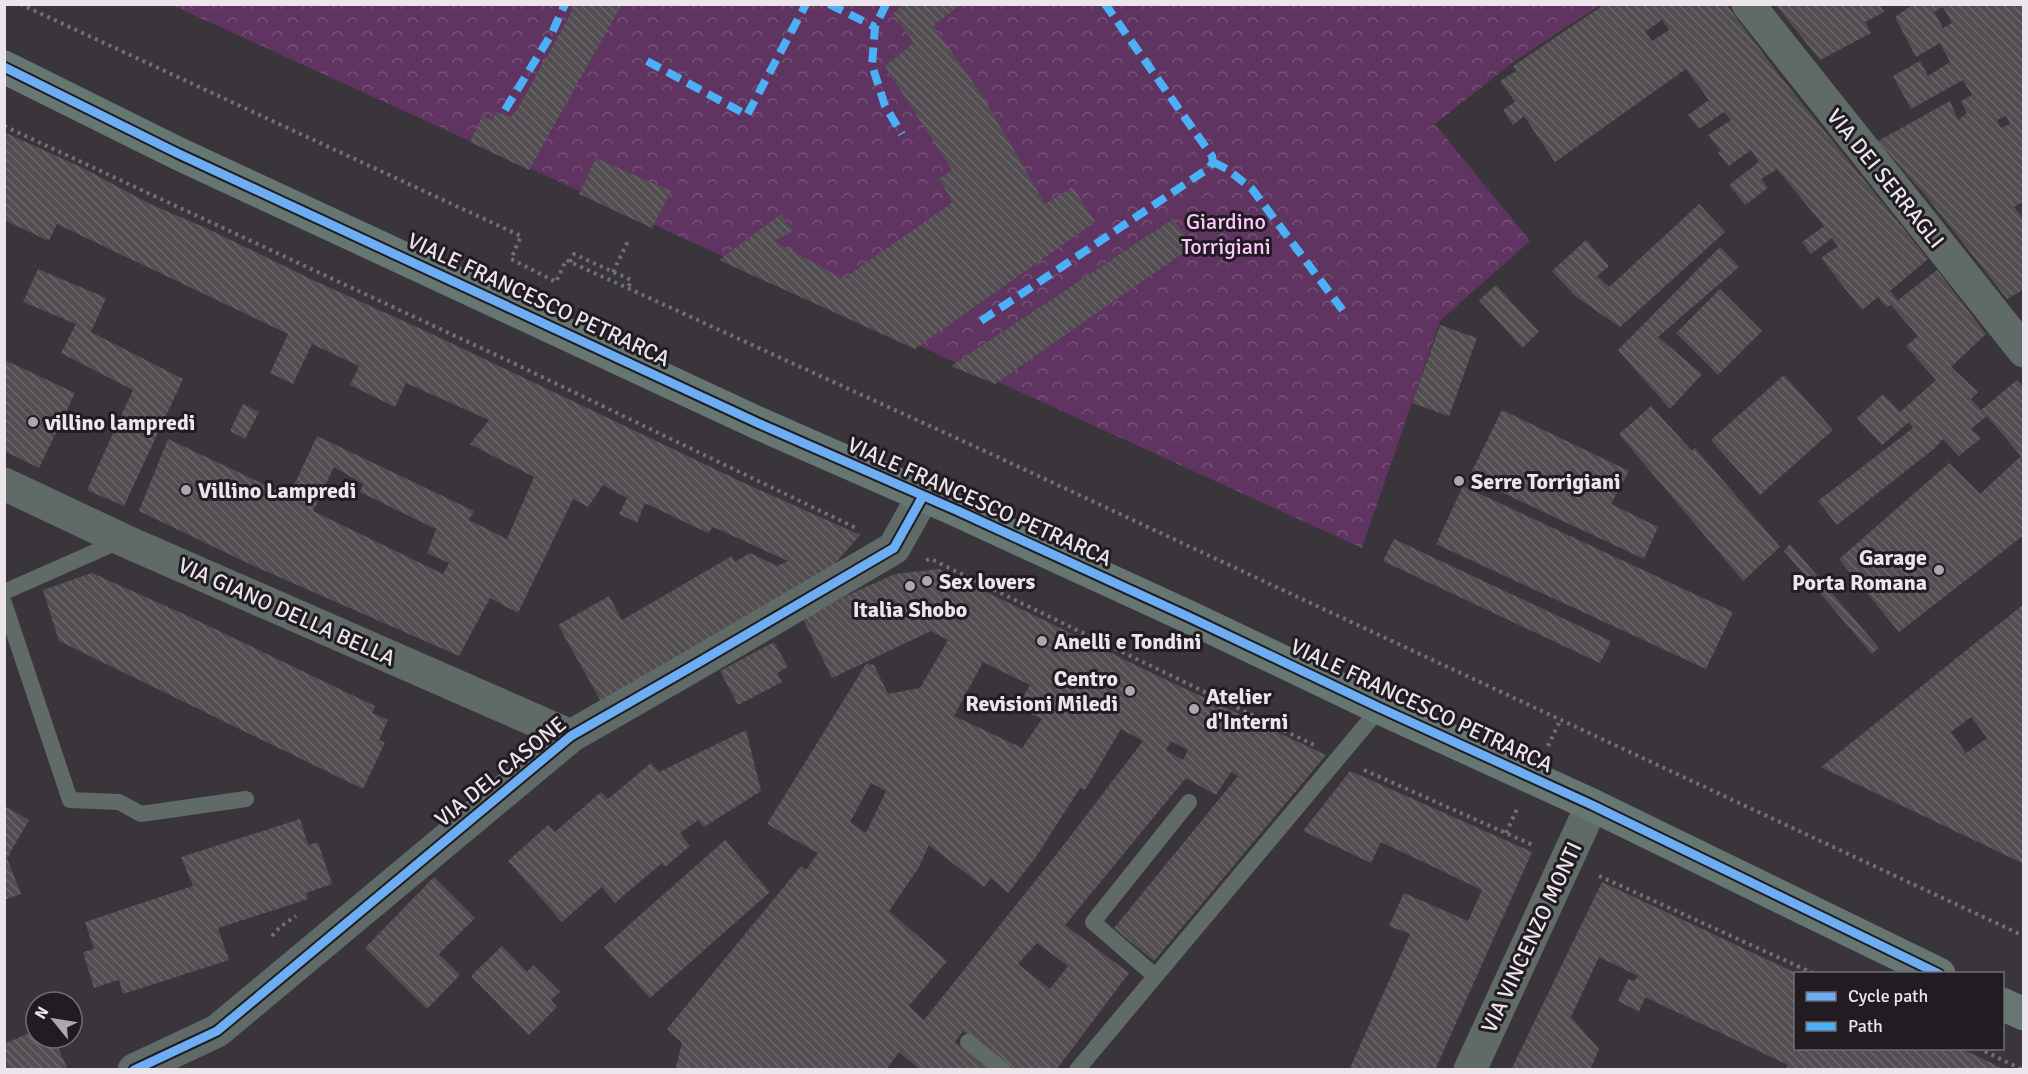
<svg xmlns="http://www.w3.org/2000/svg" width="2028" height="1074" font-family="Signika,sans-serif">
<style>
.forest{fill:url(#forest-crowns)}
.building{fill:url(#building-back-hatch);fill-rule:evenodd}
.lines{fill:none;stroke-linecap:round;stroke-linejoin:round}
.path{stroke:#6e7371;stroke-width:4;stroke-dasharray:3 4.5;stroke-linecap:butt}
.service{stroke:#606b67;stroke-width:16}
.minor{stroke:#606b67;stroke-width:33}
.primary{stroke:#667670;stroke-width:33}
.quiet{stroke:#4cb0f7;stroke-width:8;stroke-dasharray:15 8;stroke-linecap:butt}
.cycleway-casing{stroke:#211c21;stroke-width:13}
.cycleway{stroke:#6dadf4;stroke-width:9}
.poi-dot{fill:#aea7ae;stroke:#211c21;stroke-width:2}
.labels{text-anchor:middle;stroke-width:6;stroke-linejoin:round;paint-order:stroke}
.street-label{font-size:22px;fill:#ece5ec;stroke:#211c21}
.park-label{font-size:22px;fill:#fdc9fd;stroke:#211c21}
.poi-label{font-size:22px;font-weight:bold;fill:#ece5ec;stroke:#211c21;text-anchor:start}
</style>
<defs>
<pattern id="forest-crowns" width="20" height="18" patternUnits="userSpaceOnUse" patternTransform="scale(1.5)"><rect width="20" height="18" fill="#603461"/><path d="M2 6a3 3 0 1 1 6 0M12 15a3 3 0 1 1 6 0" fill="none" stroke="#775178"/></pattern>
<pattern id="building-back-hatch" width="6" height="6" patternUnits="userSpaceOnUse" patternTransform="scale(1.5)"><rect width="6" height="6" fill="#514d51"/><path d="M-1 5l2 2M0 0l6 6M5-1l2 2" fill="none" stroke="#6a666a"/></pattern>
</defs>
<rect width="100%" height="100%" fill="#3a353a"/>
<path class="forest" d="M172 5H1600L1512 63 1435 124 1530 241 1440 321 1362 548Z"/>
<path class="building" d="M576 4H622L529 170 470 142 482 116 492 121 496 112 513 117Z
M905 4H961L933 26 982 95 1045 204 1073 187 1095 222 915 349 719 260 781 214 793 231 774 241 843 279 953 202 939 179 952 170 885 66 914 43 893 14Z
M1605 4H1726L1780 76 1928 259 1890 291 1898 300 1937 270 1986 334 1951 367 1978 392 1971 399 1981 410 2017 380 2024 387V535L1899 632 1839 559 1949 463 1980 494 2021 456 1987 416 1971 429 1981 438 1959 456 1943 439 1935 448 1837 525 1818 501 1913 428 1909 422 1882 445 1857 418 1883 394 1900 412 1936 380 1906 346 1918 336 1891 305 1886 307 1878 297 1862 310 1821 258 1838 246 1832 238 1811 254 1802 242 1824 226 1777 169 1761 179 1768 188 1745 205 1729 185 1759 162 1751 150 1729 166 1718 153 1721 151 1708 135 1731 120 1724 112 1699 129 1688 115 1709 100 1686 69 1555 162 1524 116 1513 125 1503 110 1515 102 1500 81 1516 71 1513 66ZM1662 20 1669 30 1652 41 1645 32Z
M1775 4H1879L1884 12 1865 22 1871 33 1820 60Z
M1914 4H2021L2024 10V201L2014 207 2024 219V289L2007 299 1926 196 1878 141 1950 101 1958 120 1967 113 1961 101 1972 95 1963 80 1911 109 1893 76 1920 61 1928 76 1950 62 1940 43 1916 57 1895 17ZM1943 7 1952 23 1943 28 1934 12ZM2006 116 2010 124 2001 128 1997 120Z
M4 132 85 169 150 204 206 228 315 281 430 333 742 482 860 535 824 576 603 705 558 625 609 596 622 620 732 556 735 562 750 553 777 566 788 561 713 527 708 533 645 503 637 523 619 514 627 498 603 485 588 507 573 499 518 613 490 598 459 656 254 566 139 511 168 439 289 496 317 436 474 511 469 520 507 539 534 477 470 444 489 420 406 383 395 407 350 385 359 366 312 344 293 384 270 373 288 334 57 224 49 241 4 220ZM334 467 363 484 360 492 436 529 427 553 449 563 443 574 313 511Z
M596 158 671 191 652 228 579 194Z
M1699 204 1725 232 1620 327 1575 296 1552 271 1586 240 1609 266 1597 276 1609 287Z
M1173 219 1193 246 995 384 951 366Z
M1720 247 1739 267 1658 337 1702 374 1670 409 1618 350Z
M38 269 106 298 91 332 183 379 124 506 87 490 133 390 61 353 76 324 23 302Z
M1496 285 1539 332 1522 348 1479 300Z
M1720 289 1762 331 1718 375 1676 333Z
M1440 325 1477 338 1449 416 1412 403Z
M7 361 75 393 39 468 4 451V367Z
M1784 375 1833 430 1760 495 1711 440Z
M243 404 259 412 245 439 230 431Z
M1651 406 1692 451 1695 448 1780 547 1743 581 1619 434Z
M1502 410 1629 471 1611 504 1658 527 1644 559 1469 477Z
M1463 486 1733 612 1706 669 1436 544Z
M1394 539 1611 641 1600 663 1383 561Z
M1790 544 1879 648 1872 654 1784 551Z
M939 569 1156 675 1326 755 1154 961 1114 928 1238 776 1231 772 1216 795 1186 778 1065 925 1129 973 1056 1070H1012L963 1031 955 1042 990 1070H921L899 1052 886 1070H675L682 1043 667 1029 801 866 806 870 818 853 767 824 866 664 874 665 888 694 920 688 948 640 931 631 832 678 803 619 846 596 895 574ZM983 662 1030 685 1017 707 1042 719 1022 748 954 716ZM1121 729 1143 741 1056 855 924 1020 909 1006 947 961 889 911 918 869 929 845 984 887 991 878 1008 893 1036 857 1080 788 1085 790ZM1171 741 1188 750 1183 760 1166 750ZM871 783 886 791 866 833 850 822ZM1037 943 1068 966 1050 989 1018 964Z
M92 573 188 616 375 706 372 713 388 720 379 740 385 743 363 789 59 641 43 590Z
M2024 604V864L1821 767ZM1971 717 1987 738 1966 753 1951 732Z
M774 642 788 667 777 673 782 682 738 705 720 671Z
M746 730 761 791 704 827 698 820 680 833 690 846 665 867 662 863 615 903 602 887 562 922 508 861 548 825 555 832 601 792 608 799 651 763 659 772Z
M1350 771 1532 852 1435 1070H1349L1410 934 1389 926 1404 893 1468 921 1482 890 1381 842 1371 863 1303 831Z
M4 806 29 820 7 858 21 894 4 900Z
M300 819 308 845 318 842 332 884 306 893 308 899 218 928 229 960 123 994 119 980 94 988 83 952 94 949 85 922 193 886 181 857Z
M725 840 770 892 650 998 604 947Z
M434 877 475 918 439 954 460 975 427 1009 365 948Z
M1602 882 1796 973V1048H1960L2006 1070H1786L1788 1065 1645 997 1639 1012 1618 1001 1628 979 1634 981 1638 976 1599 957 1571 1017 1599 1049 1590 1070H1511Z
M502 946 527 972 533 965 560 992 551 1000 557 1007 529 1035 471 976Z
M36 1030V1038H54L68 1070H4V1044Z"/>
<g class="lines">
<path class="path" d="M20 4 521 236 511 259 556 282 566 260 987 452 2024 936
M4 126 509 361 858 529
M570 262 574 254 631 280 628 288
M613 272 629 239
M926 560 931 559 980 583 1314 745
M1548 746 1560 721
M1364 770 1535 846
M1506 833 1517 809
M1599 876 1815 974
M272 936 280 927 296 916
M1978 1048 2023 1070"/>
<path class="service" d="M4 592 122 540
M4 603 70 800 119 802 141 814 246 799
M1155 976 1093 922 1189 802
M968 1042 1003 1070
M1077 1070 1380 708"/>
<path class="minor" d="M1748 4 2024 351
M4 484 123 540 571 736
M134 1070 217 1031 571 736 691 667 894 548 923 496
M1470 1070 1592 805"/>
<path class="primary" d="M4 67 177 153 760 424 956 510 1189 617 1380 708 1592 805 1939 974
M2002 1004 2024 1014"/>
<path class="quiet" d="M829 4 875 27
M886 4 875 27 872 65 885 106 902 134
M647 61 747 115 806 4
M505 110 552 33 565 4
M1213 162 1227 169 1252 189 1344 312
M981 321 1209 168 1213 162 1212 156 1105 4"/>
<defs>
<path id="cycleway" d="M4 67 177 153 760 424 956 510 1189 617 1380 708 1592 805 1939 974
M134 1070 217 1031 571 736 691 667 894 548 923 496"/>
</defs>
<use href="#cycleway" class="cycleway-casing"/>
<use href="#cycleway" class="cycleway"/>
</g>
<g class="poi-dot">
<circle cx="33" cy="422" r="6"/>
<circle cx="1459" cy="481" r="6"/>
<circle cx="186" cy="490" r="6"/>
<circle cx="1939" cy="570" r="6"/>
<circle cx="927" cy="581" r="6"/>
<circle cx="910" cy="586" r="6"/>
<circle cx="1042" cy="641" r="6"/>
<circle cx="1130" cy="691" r="6"/>
<circle cx="1194" cy="709" r="6"/>
</g>
<g class="labels">
<g class="street-label">
<text transform="translate(1886 178) rotate(51)" y="8">VIA DEI SERRAGLI</text>
<text transform="translate(539 299) rotate(25)" y="8">VIALE FRANCESCO PETRARCA</text>
<text transform="translate(980 501) rotate(24)" y="8">VIALE FRANCESCO PETRARCA</text>
<text transform="translate(287 611) rotate(24)" y="8">VIA GIANO DELLA BELLA</text>
<text transform="translate(1422 705) rotate(25)" y="8">VIALE FRANCESCO PETRARCA</text>
<text transform="translate(500 771) rotate(-39)" y="8">VIA DEL CASONE</text>
<text transform="translate(1531 937) rotate(-65)" y="8">VIA VINCENZO MONTI</text>
</g>
<g class="park-label">
<text x="1226" y="229">Giardino<tspan x="1226" dy="25">Torrigiani</tspan></text>
</g>
<g class="poi-label">
<text x="45" y="430">villino lampredi</text>
<text x="1471" y="489">Serre Torrigiani</text>
<text x="198" y="498">Villino Lampredi</text>
<text x="1927" y="565" text-anchor="end">Garage<tspan x="1927" dy="25">Porta Romana</tspan></text>
<text x="939" y="589">Sex lovers</text>
<text x="910" y="617" text-anchor="middle">Italia Shobo</text>
<text x="1054" y="649">Anelli e Tondini</text>
<text x="1118" y="686" text-anchor="end">Centro<tspan x="1118" dy="25">Revisioni Miledi</tspan></text>
<text x="1206" y="704">Atelier<tspan x="1206" dy="25">d'Interni</tspan></text>
</g>
</g>
<rect width="2028" height="1074" fill="none" stroke="#ece5ec" stroke-width="12"/>
<rect x="1794" y="972" width="210" height="78" fill="#211c21" stroke="#726c72" stroke-width="1.5"/>
<rect x="1806" y="992" width="30" height="9" fill="#6dadf4" stroke="#726c72" stroke-width="1.5"/>
<text x="1848" y="1002" font-size="18" fill="#ece5ec">Cycle path</text>
<rect x="1806" y="1022" width="30" height="9" fill="#4cb0f7" stroke="#726c72" stroke-width="1.5"/>
<text x="1848" y="1032" font-size="18" fill="#ece5ec">Path</text>
<g transform="translate(54 1020) rotate(300)"><circle r="28" fill="#211c21" stroke="#726c72" stroke-width="1.5"/>
<path d="M0-4.5L10 22L0 15L-10 22Z" fill="#aea7ae"/>
<text y="-9" font-size="16" font-weight="bold" text-anchor="middle" fill="#ece5ec">N</text>
</g>
</svg>
